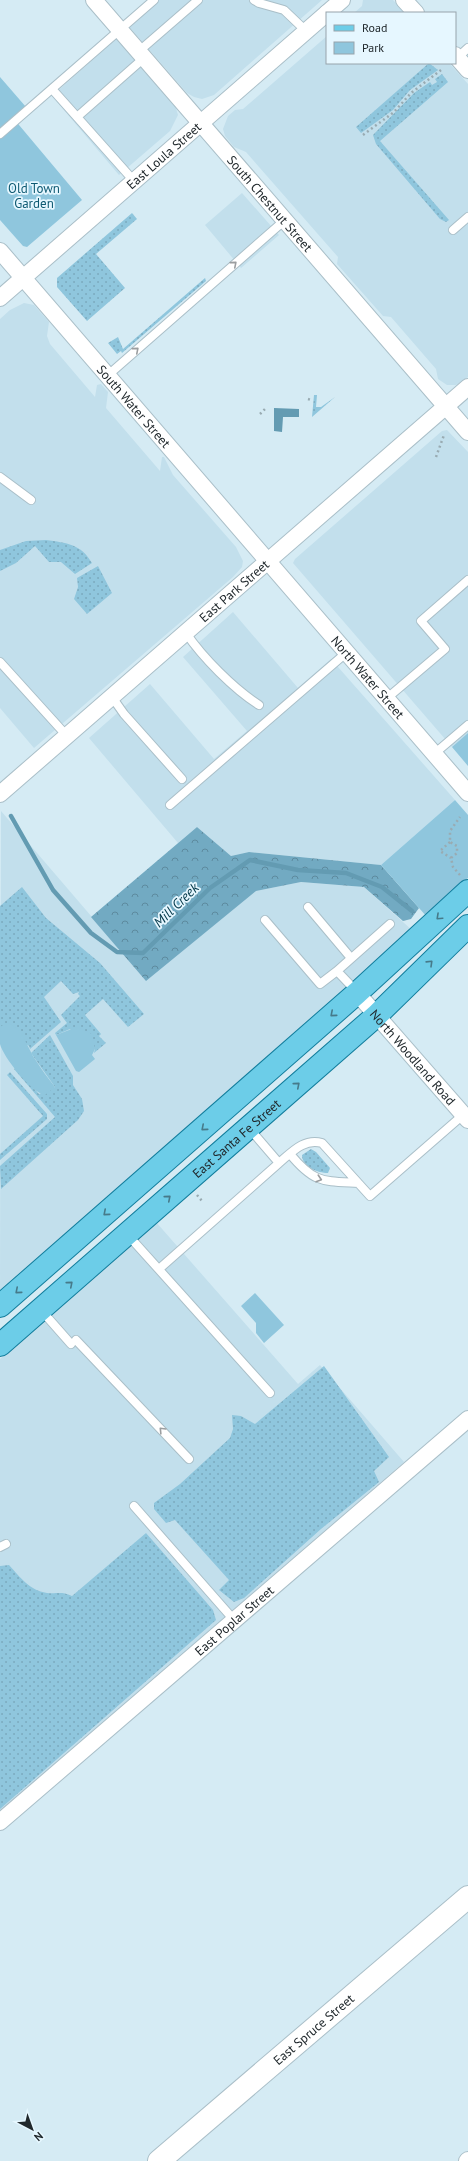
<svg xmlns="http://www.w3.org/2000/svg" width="468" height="2161" font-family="'PT Sans',sans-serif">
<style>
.built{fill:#c2dfec}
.grass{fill:url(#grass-dots)}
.forest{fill:url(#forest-crowns)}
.green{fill:#8fc6dd}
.water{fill:#639bb2}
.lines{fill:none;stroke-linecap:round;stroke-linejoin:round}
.stream{stroke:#639bb2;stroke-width:4.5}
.lane-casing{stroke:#aabfc8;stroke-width:10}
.street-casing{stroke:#aabfc8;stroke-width:18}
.secondary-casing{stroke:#aabfc8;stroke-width:24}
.primary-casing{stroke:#127d9c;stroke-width:24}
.path{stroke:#99abb2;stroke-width:2.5;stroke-dasharray:2 3;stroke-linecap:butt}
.lane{stroke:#fff;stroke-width:8}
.street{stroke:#fff;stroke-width:16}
.secondary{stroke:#fff;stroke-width:22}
.primary{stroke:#6ccde8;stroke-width:22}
.oneway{stroke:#9b9ea0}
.oneway2{stroke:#467a8a}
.labels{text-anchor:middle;stroke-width:3.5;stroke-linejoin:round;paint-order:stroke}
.street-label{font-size:13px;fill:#20282c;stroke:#e6f7ff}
.park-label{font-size:13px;fill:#0d5972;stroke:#e6f7ff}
.water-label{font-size:14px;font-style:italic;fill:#033849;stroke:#e6f7ff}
</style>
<defs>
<pattern id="grass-dots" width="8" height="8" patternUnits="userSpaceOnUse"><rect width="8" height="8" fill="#8fc6dd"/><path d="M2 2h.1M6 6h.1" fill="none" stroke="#7baabe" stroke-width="1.8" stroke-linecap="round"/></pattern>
<pattern id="forest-crowns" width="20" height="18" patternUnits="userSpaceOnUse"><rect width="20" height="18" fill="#72aac2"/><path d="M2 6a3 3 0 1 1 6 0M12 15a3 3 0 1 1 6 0" fill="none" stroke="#5d8a9e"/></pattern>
</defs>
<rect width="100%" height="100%" fill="#d5ebf4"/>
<path class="built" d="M149 0H322L214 95 202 99 194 97 187 93 124 21Z
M363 0H393L405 13H354L362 6Z
M327 36V63H449L468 84V377L456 385H447L438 379 436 369 391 317 383 316 337 264 338 257 246 152 234 147 225 136 223 129 228 116 235 110 243 109Z
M117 38 175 105 178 115 170 131 119 175 52 96Z
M242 193 279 235 241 268 205 225Z
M24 303 34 305 49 322 47 336 50 344 95 397 97 385 101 384 108 392 106 408 160 471 162 457H164L173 475 236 547 243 561 242 567 233 577 34 748 0 708V319L10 310Z
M447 430 468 452V733L452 747 293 563 295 559 442 431Z
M233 612 298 688 331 659 455 800 381 865 249 852 231 856 197 827 178 843 89 738 150 684 214 759 247 731 183 657Z
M1 811 146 980 256 891 301 882 364 887 413 931 0 1298Z
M156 1222 298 1384 320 1365 404 1462 0 1812V1359Z"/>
<path class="grass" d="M429 63 438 70 410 90 393 110 361 133 356 127Z
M442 74 448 82 380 141 449 220 446 222 440 219 376 144 373 135 414 93 430 82 432 85 437 82 435 79Z
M132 213 137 219 96 254 125 288 87 321 57 287V278Z
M205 278 206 281 122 353 121 351 117 354 108 343 118 337 123 349Z
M314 395H317L316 407H321L335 397 312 417Z
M46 540C67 543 81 544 92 563L75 574 61 562H49L35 546 16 563 0 571V550L26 541Z
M98 566 112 593 87 614 74 599 78 587 77 578Z
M22 887 46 918 100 963 144 1014 128 1027 103 999 85 1015 101 1034 99 1036 106 1043 94 1053 95 1049 70 1029 56 1035 55 1033 67 1023 61 1015 80 996 78 994 79 992 73 994 61 981 44 997 61 1022 30 1049 29 1046 1 1027 0 1031V906Z
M50 1035 73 1076V1085L82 1099 84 1111 78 1120 1 1189 0 1166 55 1117 14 1069 15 1068 39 1094 55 1087 31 1053Z
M10 1072 47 1114V1119L0 1160V1154L43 1116 7 1075Z
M311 1149 316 1152 330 1168 328 1173C318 1173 302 1167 302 1155Z
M324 1366 389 1457 374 1471 379 1482 321 1529 244 1598 234 1602 219 1590 229 1580 175 1520 166 1523 154 1509V1503L180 1484 230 1438 233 1429 232 1415 241 1416 255 1424Z
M146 1533 213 1610 216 1620 0 1809V1566L9 1565C21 1578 29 1590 47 1593 58 1594 61 1591 72 1596Z"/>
<path class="forest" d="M197 827 231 856 249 852 381 865 419 908 411 919 403 921 364 887 301 882 256 891 146 981 91 917Z"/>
<path class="green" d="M0 77 26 107 14 119 82 200 27 247 23 246 0 220Z
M468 733V766L452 747Z
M455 800 468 815V878L427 917 381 865Z
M6 1023C22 1026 27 1047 35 1059 41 1069 48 1078 55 1087L45 1095C32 1093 3 1057 0 1044 0 1039 0 1032 0 1027Z
M77 1027 92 1034 95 1049 92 1055 95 1059 79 1072 76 1071 56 1035Z
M255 1293 284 1325 264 1343 256 1333V1323L241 1306Z"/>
<path class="water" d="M274 408 299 409V417H283L282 432 274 431Z"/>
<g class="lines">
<path class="stream" d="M11 816 53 890 91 933 117 952 143 953 210 888 250 860 298 870 346 873 382 887 412 911"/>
<defs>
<path id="lane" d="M254 0 259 3 284 10 306 31
M138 52 198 0
M457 58 468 48
M52 89 77 117 144 58
M77 117 134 181
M0 134 154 0
M453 230 468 217
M107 376 285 220
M0 477 31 500
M186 633C203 658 234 689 259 705
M0 662 67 736
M112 697 124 714 182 779
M386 699 445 649 421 621 468 580
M434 754 468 725
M170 805 346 653
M308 907 351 958
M265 920 320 984 337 971
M357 992 337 971 390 924
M249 1128 279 1163C292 1152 304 1138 322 1143L370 1196 463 1115
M290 1154C314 1183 322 1181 358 1183
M127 1234 270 1393
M159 1269 279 1163
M41 1310 71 1344
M76 1340 189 1459
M134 1506 234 1620
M0 1547 6 1544"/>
<g id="street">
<path id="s1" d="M94 0 468 432"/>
<path d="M404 0 416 13"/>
<path d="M327 13 342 0"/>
<path d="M455 55 468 70"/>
<path id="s2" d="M0 251 468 793"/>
<path id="s3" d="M0 298 327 13"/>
<path id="s4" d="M0 794 468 387"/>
<path id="s5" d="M357 993 468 1120"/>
<path id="s6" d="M0 1822 468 1419"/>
<path d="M467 2161 468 2160"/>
</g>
<g id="secondary">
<path id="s7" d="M159 2161 468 1897"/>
</g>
<g id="primary">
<path d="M0 1306 357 993 468 891"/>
<path id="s8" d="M0 1345 376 1016 468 926"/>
</g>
</defs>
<use href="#lane" class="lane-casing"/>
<use href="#street" class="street-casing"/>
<use href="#secondary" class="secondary-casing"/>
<use href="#primary" class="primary-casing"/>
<path class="path" d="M363 135 394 112 411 93 441 70
M308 399 311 400
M260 414 266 408
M436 457 444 435
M450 842 440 851 451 858
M460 875 453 867 451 858 457 853V846L450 842V831L460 817
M197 1195 202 1201"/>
<use href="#lane" class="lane"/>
<use href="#street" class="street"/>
<use href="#secondary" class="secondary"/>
<use href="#primary" class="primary"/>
</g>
<defs><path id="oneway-chevron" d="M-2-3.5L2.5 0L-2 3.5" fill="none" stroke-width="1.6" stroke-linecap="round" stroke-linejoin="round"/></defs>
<g class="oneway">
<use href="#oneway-chevron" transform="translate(234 264) rotate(-41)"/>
<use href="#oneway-chevron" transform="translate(136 350) rotate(-41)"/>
<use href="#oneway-chevron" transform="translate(319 1179) rotate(18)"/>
<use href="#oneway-chevron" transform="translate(162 1430) rotate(-134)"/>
</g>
<g class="oneway2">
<use href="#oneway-chevron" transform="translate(439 917) rotate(137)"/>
<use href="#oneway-chevron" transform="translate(430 963) rotate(-44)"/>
<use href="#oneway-chevron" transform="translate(333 1014) rotate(139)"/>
<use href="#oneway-chevron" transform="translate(297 1085) rotate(-41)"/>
<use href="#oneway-chevron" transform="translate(204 1128) rotate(139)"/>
<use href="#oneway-chevron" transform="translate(168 1198) rotate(-41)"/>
<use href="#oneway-chevron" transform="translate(106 1213) rotate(139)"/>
<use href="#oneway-chevron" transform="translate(70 1284) rotate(-41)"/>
<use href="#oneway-chevron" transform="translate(18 1291) rotate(139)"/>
</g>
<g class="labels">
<g class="street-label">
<text dy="5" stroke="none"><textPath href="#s3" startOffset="217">East Loula Street</textPath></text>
<text dy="5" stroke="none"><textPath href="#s1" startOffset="269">South Chestnut Street</textPath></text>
<text dy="5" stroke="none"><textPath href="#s2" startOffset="205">South Water Street</textPath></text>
<text dy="5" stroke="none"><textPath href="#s4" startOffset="310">East Park Street</textPath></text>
<text dy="5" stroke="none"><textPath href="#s2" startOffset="563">North Water Street</textPath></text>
<text dy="5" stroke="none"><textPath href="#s5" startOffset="85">North Woodland Road</textPath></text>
<text dy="5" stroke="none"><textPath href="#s8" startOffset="314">East Santa Fe Street</textPath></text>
<text dy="5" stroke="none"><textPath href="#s6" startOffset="309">East Poplar Street</textPath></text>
<text dy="5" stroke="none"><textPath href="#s7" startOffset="203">East Spruce Street</textPath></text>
</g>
<g class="park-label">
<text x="34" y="193">Old Town<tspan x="34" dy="15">Garden</tspan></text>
</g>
<g class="water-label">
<text transform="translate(176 905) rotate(-44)" y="5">Mill Creek</text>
</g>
</g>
<rect x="326" y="12" width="130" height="52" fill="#e6f7ff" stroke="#97a4ab"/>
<rect x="334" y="25" width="20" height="6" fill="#6ccde8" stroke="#97a4ab"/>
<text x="362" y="32" font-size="12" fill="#20282c">Road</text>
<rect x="334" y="42" width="20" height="12" fill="#8fc6dd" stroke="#97a4ab"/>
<text x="362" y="52" font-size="12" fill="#20282c">Park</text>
<g transform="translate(32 2129) rotate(139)" stroke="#e6f7ff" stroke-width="3" paint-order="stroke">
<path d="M0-3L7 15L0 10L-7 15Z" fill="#20282c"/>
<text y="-6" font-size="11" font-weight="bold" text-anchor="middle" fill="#20282c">N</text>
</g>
</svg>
